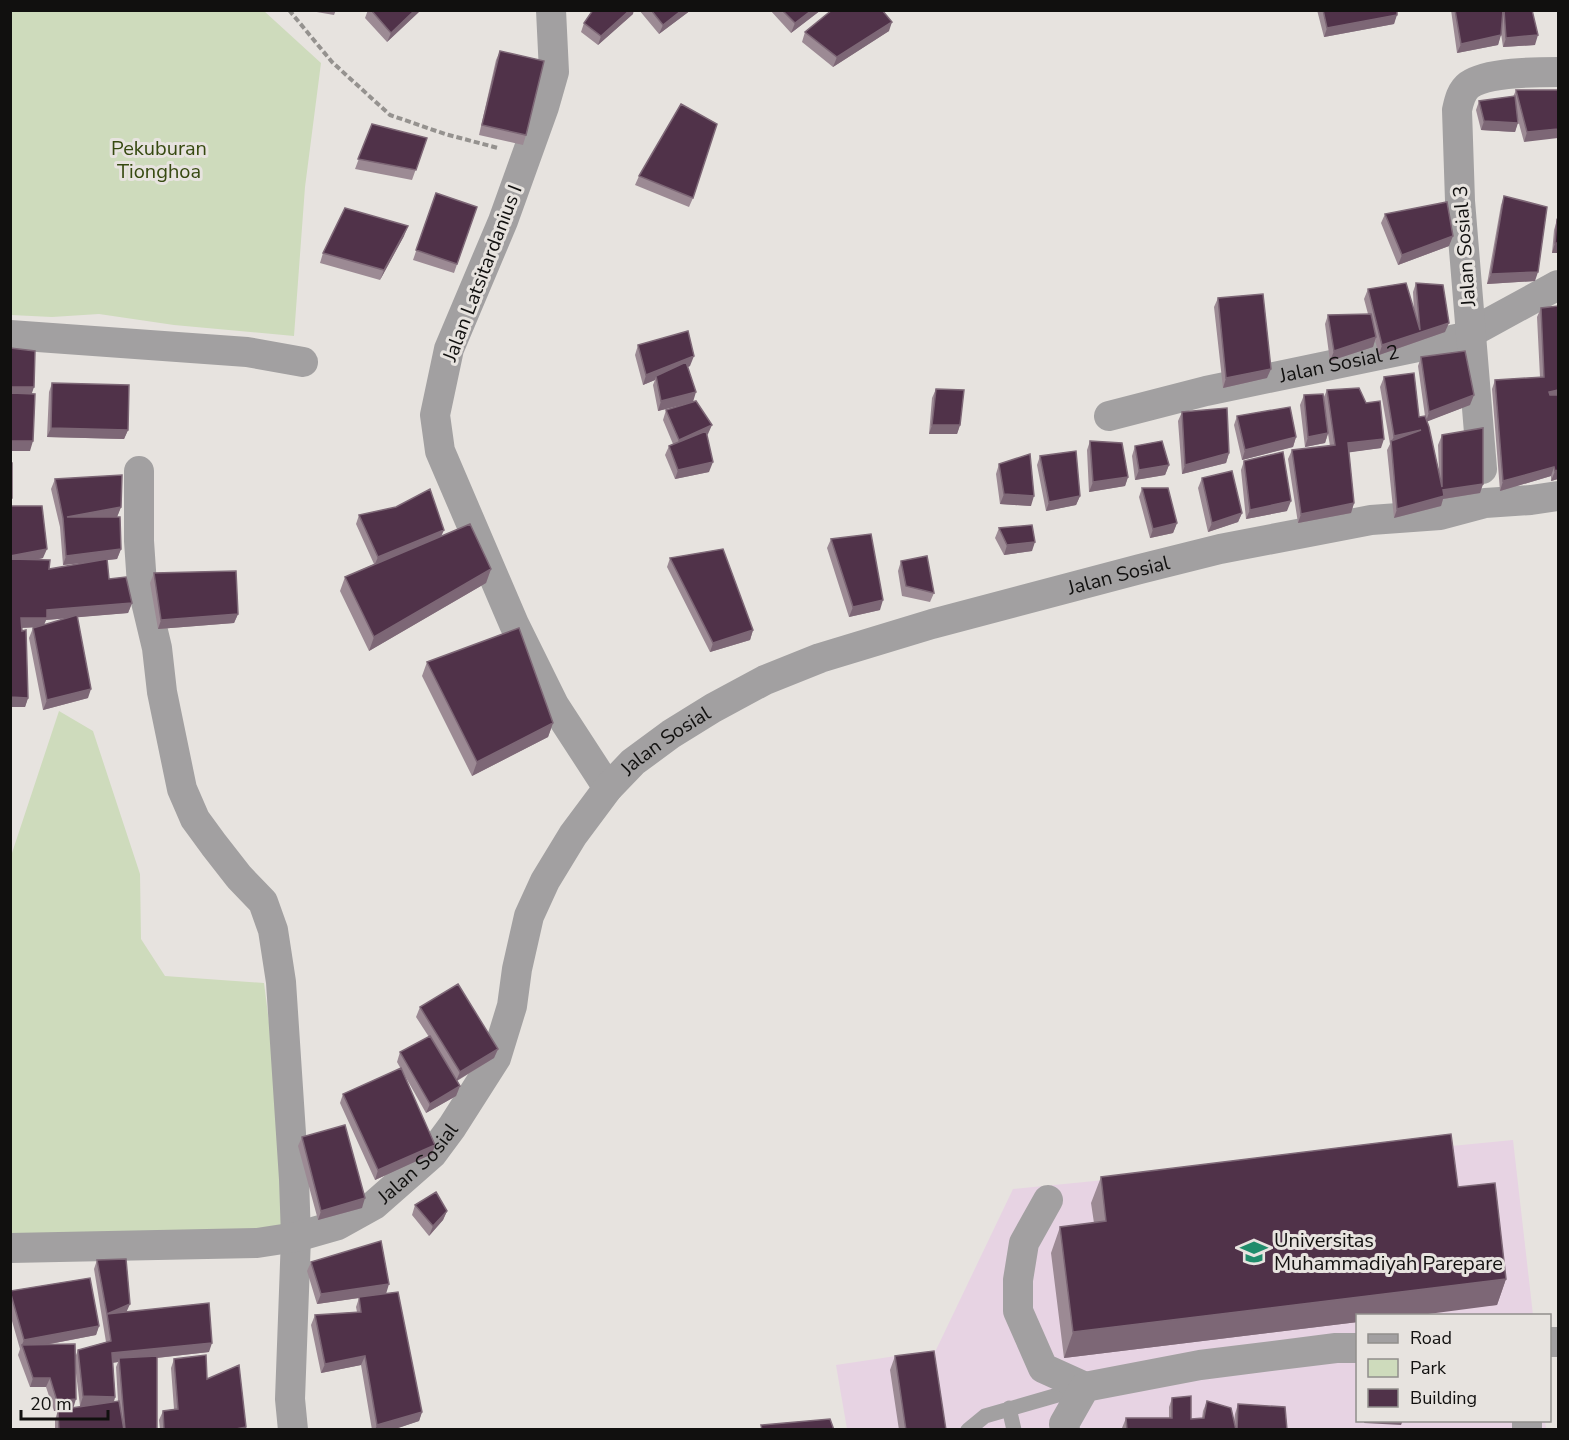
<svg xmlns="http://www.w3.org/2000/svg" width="1569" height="1440" font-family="'Nunito Sans',sans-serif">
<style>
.education{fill:#e7d3e3}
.green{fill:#cedbbc}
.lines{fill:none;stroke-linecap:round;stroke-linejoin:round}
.path{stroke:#95928f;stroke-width:4;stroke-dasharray:6 3;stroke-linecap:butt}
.service{stroke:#a2a0a1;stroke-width:15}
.minor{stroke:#a2a0a1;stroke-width:30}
.wall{fill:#9c8a94;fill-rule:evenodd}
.shaded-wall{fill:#7d6776}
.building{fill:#503249;stroke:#7d6776;stroke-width:1.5}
.labels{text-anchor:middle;stroke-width:6;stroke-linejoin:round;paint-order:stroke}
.park-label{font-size:20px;fill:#364910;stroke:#e7e3df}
.street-label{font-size:20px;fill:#11100f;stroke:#e7e3df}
.poi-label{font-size:20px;fill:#11100f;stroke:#e7e3df;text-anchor:start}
</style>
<rect width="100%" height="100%" fill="#e7e3df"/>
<path class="education" d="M1513 1140 1533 1315 1358 1316V1420H1545L1546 1429H847L836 1365 936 1350 1013 1189Z"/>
<path class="green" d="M11 10 264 11 321 63 305 187 294 336 174 325 99 314 52 317 11 315Z
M59 711 93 731 140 874 141 939 165 976 264 983 279 1101 284 1234 11 1243V856Z"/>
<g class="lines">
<path class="path" d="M289 10 332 62 390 115 445 134 498 148"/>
<path class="service" d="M1009 1408 1014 1430
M968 1430 985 1416 1082 1388"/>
<g class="minor">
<path d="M551 10 554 72 544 107 503 221 449 349 435 415 440 451 514 624 554 705 608 788"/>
<path d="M10 335 247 352 303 362"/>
<path id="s1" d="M1109 416 1206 391 1461 338 1558 285"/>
<path d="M1482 469 1460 201 1457 110C1459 101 1461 91 1469 85 1487 72 1536 72 1558 72"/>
<path d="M139 471V541L142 585 157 648 162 692 182 789 195 819 214 845 239 877 263 902 273 930 281 982 294 1179 296 1237 290 1399 293 1430"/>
<path d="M1048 1200 1024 1243 1018 1280V1311L1043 1368 1085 1387"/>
<path id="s2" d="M10 1248 257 1243 296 1237 338 1225 374 1205 432 1154 452 1127 496 1058 512 1006 517 969 529 916 545 881 573 835 608 788 633 762 671 734 713 708 765 680 820 658 932 624 1140 569 1220 549 1371 520 1440 515 1485 503 1531 500 1558 496"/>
<path d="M1550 1342H1558"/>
<path d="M1065 1430 1064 1424 1085 1387 1200 1365 1336 1348H1358"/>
<path d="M1527 1430V1420"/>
</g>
</g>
<path class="wall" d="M305 10H336L334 15Z
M368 10H421L387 42 365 18Z
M639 10H691L659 34Z
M770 10H821L791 33Z
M1317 10H1397L1394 24 1324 37Z
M1451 10H1532L1535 45 1503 47 1501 33 1498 45 1457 53Z
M633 14 598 45 581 32 584 23Z
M889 31 833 67 802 42 805 32Z
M500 51 526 135 523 145 479 135 496 60Z
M1516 90H1558L1524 142 1518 120 1515 132 1481 130 1476 110 1479 101 1513 97Z
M372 124 427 138 412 180 355 169Z
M639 176 693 198 689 207 635 185Z
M436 193 477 207 454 273 413 260Z
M1504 196 1535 281 1487 284 1501 205Z
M1385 214 1449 246 1398 265 1381 223Z
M1557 220 1558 253H1552L1554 230Z
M404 236 380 280 320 263 323 253Z
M1416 283 1445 332 1379 355 1375 340 1373 347 1330 361 1325 324 1328 315 1368 314 1364 299 1368 289 1414 312 1413 292Z
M1218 298 1267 378 1223 388 1214 307Z
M1541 308 1558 479 1551 481V476L1500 491 1492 389 1495 380 1540 377 1537 317Z
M638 345 690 366 688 367 693 402 658 411 653 385 655 380 643 385 635 355Z
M1421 357 1470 405 1427 421 1439 471 1438 445 1442 435 1483 484 1480 493 1443 499 1441 506 1394 518 1387 450 1390 444 1380 387 1384 377 1419 417 1425 416 1418 366Z
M52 383 128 430 124 439 47 437 49 392Z
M936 389 960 425 957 434H929L932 398Z
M1327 390 1381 448 1349 452 1354 503 1351 513 1298 523 1288 459 1292 450 1330 446 1328 434 1325 443 1305 447 1300 405 1304 395 1323 399Z
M666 410 708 434 707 435 709 472 675 479 665 455 669 446 673 444 663 420Z
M1182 412 1229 453 1226 463 1182 474 1178 421Z
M1237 416 1296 437 1293 447 1242 460 1234 425Z
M1090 441 1128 477 1125 486 1089 492 1087 450Z
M1135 446 1169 465 1165 475 1135 480 1132 456Z
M1040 456 1080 496 1076 505 1046 511 1037 465Z
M1244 461 1287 511 1246 519 1241 470Z
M999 464 1031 506 1000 504 996 474Z
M1202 478 1242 513 1238 522 1208 532 1198 488Z
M55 479 121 507 117 517H114L121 549 117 559 107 560 109 579 132 603 128 613 77 617 88 698 43 710 29 638 33 628 35 627 22 628 28 698 25 707H10V506L43 558 36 560 49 569 92 562 63 565 60 527 51 489ZM68 618 44 625 46 620Z
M1142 488 1177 523 1173 533 1150 538 1139 497Z
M359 515 441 536 491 569 486 583 369 651 340 591 345 577 374 564 356 524Z
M999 528 1032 551 1004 555 995 538Z
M831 539 880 610 849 617 827 548Z
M670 558 753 630 750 640 710 652 667 567Z
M901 561 934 593 930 602 902 596 898 571Z
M154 573 238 614 234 623 158 629 150 583Z
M427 662 553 723 548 737 472 776 422 676Z
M420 1007 498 1049 494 1058 457 1081 460 1086 456 1096 426 1113 397 1062 400 1052 429 1037 416 1017Z
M343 1094 435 1145 432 1154 375 1180 340 1103Z
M302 1137 362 1208 318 1220 298 1146Z
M1101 1177 1458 1187 1506 1279 1497 1305 1358 1316V1322L1064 1358 1051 1253 1060 1227 1094 1223 1091 1203Z
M415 1205 447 1211 443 1220 429 1236 412 1215Z
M97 1260 127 1312 209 1352 157 1358V1430H55V1420L58 1410 54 1411 46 1387H30L18 1355 20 1349 10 1314V1291L99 1326 96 1335 45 1345 76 1355 78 1350 106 1342 94 1269ZM118 1362 116 1367 118 1401 114 1402 115 1397 113 1363ZM76 1373 80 1406H87L73 1408Z
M311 1262 386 1293 422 1412 419 1421 392 1430H372L361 1365 321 1373 311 1325 315 1315 357 1312 356 1307 359 1298 317 1304 307 1271Z
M895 1356 946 1430H899L890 1370Z
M174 1359 207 1379 245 1430H160L159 1420 163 1411 174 1409 171 1368Z
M1172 1398 1191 1419 1202 1418 1203 1411 1207 1401 1234 1422 1235 1414 1238 1404 1287 1430H1122V1428L1126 1418H1169V1407Z"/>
<path class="shaded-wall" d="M415 10H421L387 42 391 33Z
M630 10H634L633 14 598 45 601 36Z
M682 10H691L659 34 663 25Z
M812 10H821L791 33 795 23Z
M1397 15 1394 24 1324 37 1327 28Z
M892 22 889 31 833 67 837 57Z
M1501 35 1498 45 1457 53 1461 44Z
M1538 35 1535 45 1503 47 1506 38Z
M1484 121 1518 123 1515 132 1481 130Z
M1558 129V138L1524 142 1527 132Z
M408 226 404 236 380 280 384 270Z
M1453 236 1449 246 1398 265 1402 255Z
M1555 243H1558V253H1552Z
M1538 272 1535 281 1487 284 1491 274Z
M1449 323 1445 332 1379 355 1382 345Z
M1376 337 1373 347 1330 361 1334 351Z
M694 356 690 366 657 379 656 376 655 380 643 385 646 375Z
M1271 369 1267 378 1223 388 1226 378Z
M10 387H34L31 396 10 394Z
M1558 390V399L1546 401 1549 392Z
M696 392 693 402 658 411 661 401Z
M1474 395 1470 405 1426 422 1429 412Z
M712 425 708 434 676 450 679 440Z
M932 425H960L957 434H929Z
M51 428 128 430 124 439 47 437Z
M1421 430 1391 443 1394 436Z
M1328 433 1325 443 1305 447 1308 437Z
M1296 437 1293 447 1242 460 1245 450Z
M1384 439 1381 448 1345 453 1348 443Z
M10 441H33L30 451H10Z
M1229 453 1226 463 1182 474 1185 465Z
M713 462 709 472 675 479 678 470Z
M1169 465 1165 475 1135 480 1139 470Z
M1554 467 1551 476 1500 491 1503 481Z
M1558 470V479L1551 481 1555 471Z
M1128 477 1125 486 1089 492 1093 482Z
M1483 484 1480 493 1443 499 1441 506 1394 518 1397 509 1443 490Z
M1004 494 1034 496 1031 506 1000 504Z
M1080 496 1076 505 1046 511 1049 502Z
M1291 501 1287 511 1246 519 1250 510Z
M1354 503 1351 513 1298 523 1301 514Z
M121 507 117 517 63 527 67 517Z
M1242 513 1238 522 1208 532 1212 523Z
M1177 523 1173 533 1150 538 1153 529Z
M444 530 440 539 374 566 378 557Z
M1035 542 1032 551 1004 555 1007 545Z
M47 549 43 558 10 565V556Z
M121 549 117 559 63 565 66 556Z
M491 569 486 583 369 651 374 637Z
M883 600 880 610 849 617 853 607Z
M132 603 128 613 46 620 43 627 17 628 21 618 47 610Z
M238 614 234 623 158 629 161 620Z
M753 630 750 640 710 652 713 643Z
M91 689 88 698 43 710 47 700Z
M10 697 28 698 25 707H10Z
M553 723 548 737 472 776 477 762Z
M498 1049 494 1058 456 1081 460 1072Z
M460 1086 456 1096 426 1113 430 1104Z
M435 1145 432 1154 375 1180 378 1170Z
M365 1198 362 1208 318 1220 321 1211Z
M447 1211 443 1220 429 1236 433 1226Z
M1506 1279 1497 1305 1413 1316H1358V1322L1064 1358 1073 1332Z
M389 1284 386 1294 317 1304 321 1294Z
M130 1304 126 1313 107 1314Z
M99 1326 96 1335 23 1349 22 1345 20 1349 24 1340Z
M212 1343 209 1352 120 1362 119 1358 118 1362 108 1363 112 1353Z
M365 1356 361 1365 321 1373 325 1364Z
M33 1378H50L46 1387H30Z
M83 1396 115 1397 112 1407 80 1406Z
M76 1399 73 1409 54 1411 57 1401Z
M422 1412 419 1421 392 1430H375L377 1425Z
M1365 1420H1403L1401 1425 1364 1423Z
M246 1427 245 1430H231Z"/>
<path class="building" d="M371 10H415L391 33Z
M593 10H630L601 36 584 23Z
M651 10H682L663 25Z
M782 10H812L795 23Z
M832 10H882L892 22 837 57 805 32Z
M1323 10H1397V15L1327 28Z
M1455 10H1503L1501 35 1461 44Z
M1504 10H1532L1538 35 1506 38Z
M500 51 544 61 526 135 482 125Z
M1516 90H1558V129L1527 132Z
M1515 96 1518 123 1484 121 1479 101Z
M681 104 717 124 693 198 639 176Z
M372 124 427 138 416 170 358 159Z
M436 193 477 207 457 264 416 250Z
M1504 196 1547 207 1538 272 1491 274Z
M1447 202 1453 236 1402 255 1385 214Z
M345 208 408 226 384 270 323 253Z
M1557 220 1558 221V243H1555Z
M1406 283 1420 330 1416 283 1443 285 1449 323 1382 345 1368 289Z
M1263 294 1271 369 1226 378 1218 298Z
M1558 306V390L1549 392 1550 395H1558V470L1555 471 1554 467 1503 481 1495 380 1544 377 1541 308Z
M1371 314 1376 337 1334 351 1328 315Z
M688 331 694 356 646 375 638 345Z
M10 348 35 351 34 387H10Z
M1465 351 1474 395 1429 412 1421 357Z
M686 362 696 392 661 401 656 376Z
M1414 373 1419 417 1425 416 1429 427 1442 487V435L1483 428V484L1443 490 1444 496 1397 509 1391 441 1421 430 1394 436 1384 377Z
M52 383 129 385 128 430 51 428Z
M1359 388 1366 403 1380 401 1384 439 1348 443 1354 503 1301 514 1292 450 1335 445 1327 390Z
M936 389 964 390 960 425H932Z
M11 393 35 394 33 441H10Z
M1323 394 1328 433 1308 437 1304 395Z
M696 401 712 425 679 440 666 410Z
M1290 407 1296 437 1245 450 1237 416Z
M1227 408 1229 453 1185 465 1182 412Z
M706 431 713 462 678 470 669 446Z
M1090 441 1122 443 1128 477 1093 482Z
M1162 441 1169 465 1139 470 1135 446Z
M1076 451 1080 496 1049 502 1040 456Z
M1283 452 1291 501 1250 510 1244 461Z
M1030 454 1034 496 1004 494 999 464Z
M10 463H12V498H10Z
M1232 471 1242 513 1212 523 1202 478Z
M122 475 121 507 67 517H120L121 549 66 556 63 518 55 479Z
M1142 488H1168L1177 523 1153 529Z
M430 489 444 530 378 557 359 515 396 507Z
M10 506H42L47 549 10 556Z
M470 524 491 569 374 637 345 577Z
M1032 525 1035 542 1007 545 999 528Z
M871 534 883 600 853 607 831 539Z
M723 549 753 630 713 643 670 558Z
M927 556 934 593 906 586 901 561Z
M10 559 50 560 49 569 107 559 109 579 126 577 132 603 47 610V618H21L22 631 26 630 28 698 10 697Z
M236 571 238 614 161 620 154 573Z
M77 615 91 689 47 700 33 628Z
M519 628 553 723 477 762 427 662Z
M458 984 498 1049 460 1072 420 1007Z
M430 1036 460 1086 430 1104 400 1052Z
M401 1068 435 1145 378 1170 343 1094Z
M345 1125 365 1198 321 1211 302 1137Z
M1451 1134 1458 1187 1495 1183 1506 1279 1073 1332 1060 1227 1106 1221 1101 1177Z
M436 1192 447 1211 433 1226 415 1205Z
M381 1241 389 1284 321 1294 311 1262Z
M126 1259 130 1304 107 1314 97 1260Z
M90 1278 99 1326 24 1340 10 1291Z
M398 1292 422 1412 377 1425 365 1356 325 1364 315 1315 361 1312 359 1297Z
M209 1303 212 1343 112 1353 115 1397 83 1396 78 1350 111 1341 107 1314Z
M75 1344 76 1399 57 1401 50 1378H33L22 1345Z
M934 1351 946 1430H906L895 1356Z
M206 1355 207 1379 239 1365 246 1427 231 1430H164L163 1411 178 1409 174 1359Z
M157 1356V1430H125L119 1358Z
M1191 1396V1419L1204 1418 1207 1401 1231 1408 1236 1430H1127L1126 1418H1172V1398Z
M119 1401 124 1430H59L58 1410Z
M1238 1404 1285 1407 1287 1430H1237Z
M830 1419 834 1430H762L761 1425Z"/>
<defs>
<symbol id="university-bare" viewBox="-9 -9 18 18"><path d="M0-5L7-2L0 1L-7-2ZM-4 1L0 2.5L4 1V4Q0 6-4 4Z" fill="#208c6b" stroke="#e7e3df" stroke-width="2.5" paint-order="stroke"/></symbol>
</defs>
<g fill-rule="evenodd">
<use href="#university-bare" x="1235" y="1233" width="38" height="38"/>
</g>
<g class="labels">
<g class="park-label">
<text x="159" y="155">Pekuburan<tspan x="159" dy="23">Tionghoa</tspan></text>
</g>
<g class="street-label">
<text transform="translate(1464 246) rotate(-94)" y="7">Jalan Sosial 3</text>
<text transform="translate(482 273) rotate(-69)" y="7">Jalan Latsitardanius I</text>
<text dy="7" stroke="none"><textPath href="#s1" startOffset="236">Jalan Sosial 2</textPath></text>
<text dy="7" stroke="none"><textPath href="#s2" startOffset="1422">Jalan Sosial</textPath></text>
<text dy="7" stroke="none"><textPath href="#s2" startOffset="936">Jalan Sosial</textPath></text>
<text dy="7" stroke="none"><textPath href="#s2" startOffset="432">Jalan Sosial</textPath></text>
</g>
<g class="poi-label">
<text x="1274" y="1247">Universitas<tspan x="1274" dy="23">Muhammadiyah Parepare</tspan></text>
</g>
</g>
<rect width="1569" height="1440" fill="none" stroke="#11100f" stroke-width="24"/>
<rect x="1356" y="1314" width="195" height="108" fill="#e7e3df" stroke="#918f8c" stroke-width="1.5"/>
<rect x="1368" y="1334" width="30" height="9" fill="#a2a0a1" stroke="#918f8c" stroke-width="1.5"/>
<text x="1410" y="1344" font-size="18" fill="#11100f">Road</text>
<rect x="1368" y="1359" width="30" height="18" fill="#cedbbc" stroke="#918f8c" stroke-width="1.5"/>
<text x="1410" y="1374" font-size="18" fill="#11100f">Park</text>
<rect x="1368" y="1389" width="30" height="18" fill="#503249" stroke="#918f8c" stroke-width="1.5"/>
<text x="1410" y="1404" font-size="18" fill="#11100f">Building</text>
<path d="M21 1410v9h87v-9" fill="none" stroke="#11100f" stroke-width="3"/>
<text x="30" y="1410" font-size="18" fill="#11100f" stroke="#e7e3df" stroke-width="4.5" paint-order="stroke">20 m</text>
</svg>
